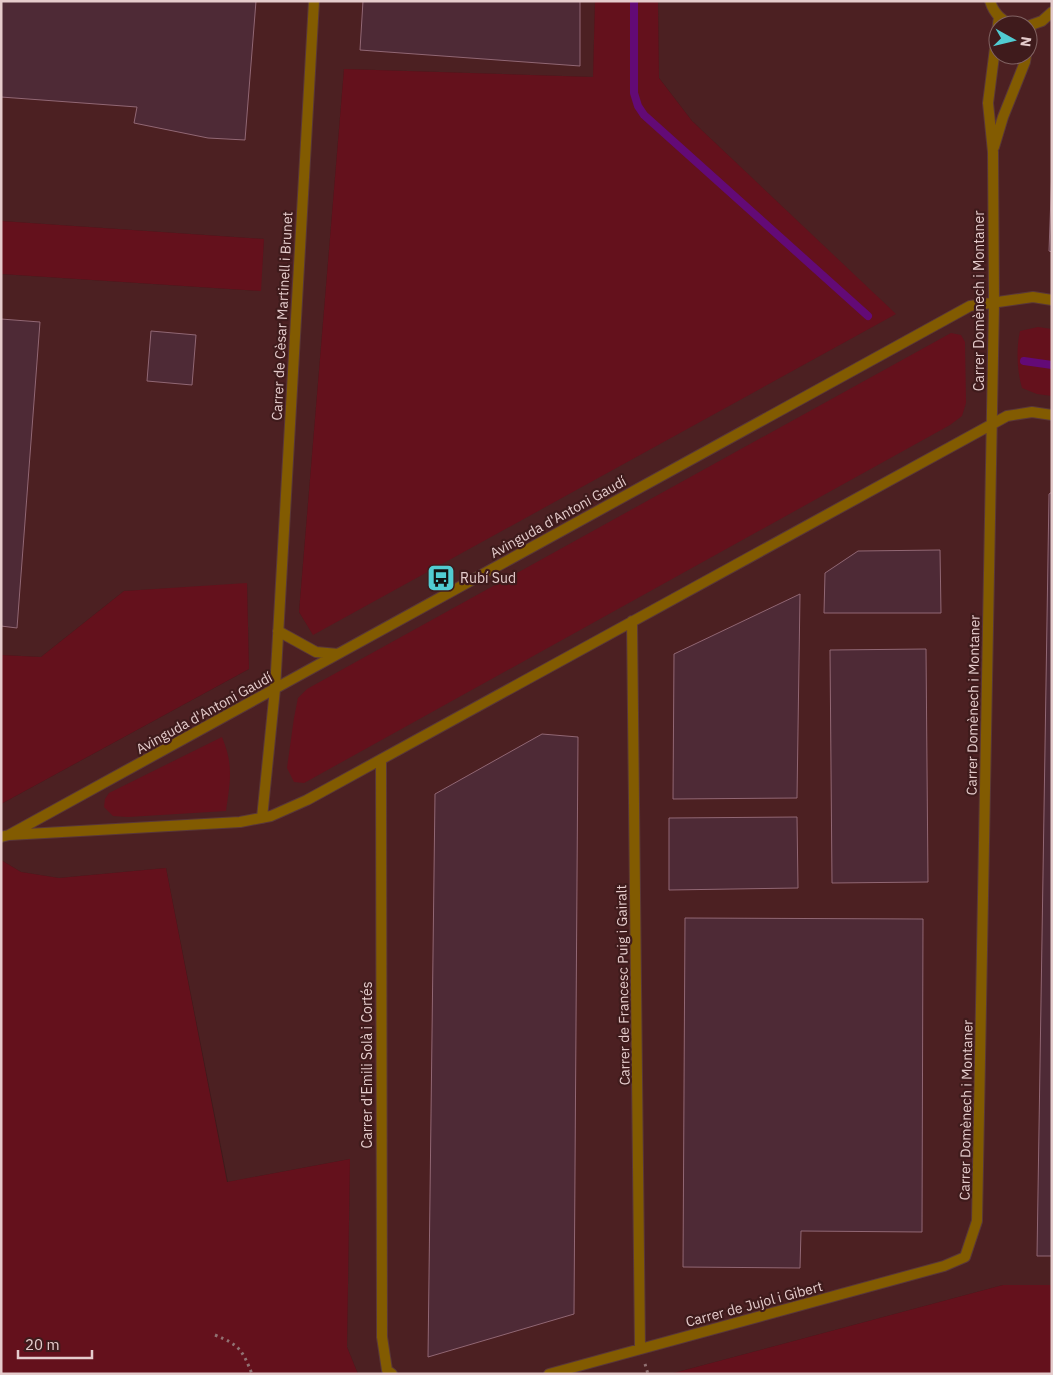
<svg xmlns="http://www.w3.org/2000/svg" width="1053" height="1375" font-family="'IBM Plex Sans',sans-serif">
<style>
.built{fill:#4c2022;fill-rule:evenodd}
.green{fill:#64111c}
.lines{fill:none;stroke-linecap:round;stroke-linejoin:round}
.stream{stroke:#630a76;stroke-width:8}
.building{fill:#4e2a36;stroke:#916774}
.street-casing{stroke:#5a3738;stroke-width:12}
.path{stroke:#917273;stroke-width:3;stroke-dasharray:2.5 4;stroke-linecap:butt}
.street{stroke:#825b01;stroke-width:10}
.labels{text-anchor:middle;stroke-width:4.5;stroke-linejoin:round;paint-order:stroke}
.street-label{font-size:14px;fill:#e5cccc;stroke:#3f1b1c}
.poi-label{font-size:14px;fill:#e5cccc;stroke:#3f1b1c;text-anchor:start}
</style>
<rect width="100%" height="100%" fill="#3f1b1c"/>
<path class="built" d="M1 1H595L593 77 344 69 299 612 313 634 895 314 692 121 659 78 658 1H1052V1285H1003L670 1374H358L347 1347 350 1159 228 1182 166 868 59 878 21 872 1 860V804L249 669 247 584 124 591 41 657 1 655V274L260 291 264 239 1 221ZM998 25H1028V55H998Z"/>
<path class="green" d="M595 1H658L659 78 692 121 896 314 313 635 299 612 344 69 593 77Z
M1 221 264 239 261 291 1 274Z
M1038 327 1052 329V396L1037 394 1022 388C1017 371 1016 349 1020 331Z
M951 333 961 335 965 342 966 403 962 416 950 425 304 783 294 782 287 768 294 718 298 698 307 689Z
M247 583 249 669 1 804V655L41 657 124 591Z
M222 737C234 766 230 782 226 811L128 817 113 816 104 807 105 799 109 793Z
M1 860 21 872 59 878 166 868 227 1182 350 1159 347 1347 358 1374H1Z
M1003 1285H1052V1374H670Z"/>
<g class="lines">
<path class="stream" d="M634 1V93L638 106 644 115 868 316
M1024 361 1052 365"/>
</g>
<path class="building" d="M1 1H256L245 140 208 138 134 123 137 107 1 97Z
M363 1H580V66L360 50Z
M1052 167V252L1049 251Z
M1 319 40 322 17 628 1 626Z
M151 331 196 335 192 385 147 381Z
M1052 492V1256H1037L1049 494Z
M940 550 941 613H824L825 573 858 551Z
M800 594 797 798 673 799 674 654Z
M926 649 928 882 832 883 830 650Z
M542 734 578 737 574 1314 428 1357 435 794Z
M797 817 798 888 669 890V818Z
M685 918 923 919 922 1232 801 1231 800 1268 683 1267Z"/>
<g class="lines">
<defs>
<path id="street" d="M990 1C994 14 1003 22 1015 25
M1028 26 1042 21 1052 12
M1028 44 1031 25
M994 147 1003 117 1025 62 1026 55
M632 621 640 1349
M278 631 316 652 338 654
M381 760 382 1337 387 1370 392 1374
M262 818 275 689 314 1
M9 835 970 306 1033 297 1052 300
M1 837 9 835 240 822 271 816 307 800 1007 416 1032 412 1052 415
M549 1374 944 1266 965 1257 977 1221 994 303 993 152 988 103 999 17"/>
</defs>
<use href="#street" class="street-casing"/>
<path class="path" d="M215 1335C239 1345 242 1349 252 1374
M645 1364 648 1374"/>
<use href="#street" class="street"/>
</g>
<defs>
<symbol id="bus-square" viewBox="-11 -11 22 22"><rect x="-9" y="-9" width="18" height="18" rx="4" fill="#51ccd2" stroke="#3f1b1c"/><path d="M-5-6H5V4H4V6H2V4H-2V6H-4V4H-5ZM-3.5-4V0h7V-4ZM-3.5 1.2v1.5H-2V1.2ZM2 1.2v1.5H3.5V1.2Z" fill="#111"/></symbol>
</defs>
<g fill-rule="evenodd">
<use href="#bus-square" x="425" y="562" width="32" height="32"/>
</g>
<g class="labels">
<g class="street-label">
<text transform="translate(979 301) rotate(-90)" y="5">Carrer Domènech i Montaner</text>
<text transform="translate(282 316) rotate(-87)" y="5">Carrer de Cèsar Martinell i Brunet</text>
<text transform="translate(558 517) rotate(-29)" y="5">Avinguda d'Antoni Gaudí</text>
<text transform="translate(973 705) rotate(-89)" y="5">Carrer Domènech i Montaner</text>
<text transform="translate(204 713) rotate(-29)" y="5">Avinguda d'Antoni Gaudí</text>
<text transform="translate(623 985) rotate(-91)" y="5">Carrer de Francesc Puig i Gairalt</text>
<text transform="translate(367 1065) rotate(-90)" y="5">Carrer d'Emili Solà i Cortés</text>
<text transform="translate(966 1110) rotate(-89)" y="5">Carrer Domènech i Montaner</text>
<text transform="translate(754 1304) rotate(-15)" y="5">Carrer de Jujol i Gibert</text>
</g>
<g class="poi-label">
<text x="460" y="583">Rubí Sud</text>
</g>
</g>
<rect width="1053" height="1375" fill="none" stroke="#e5cccc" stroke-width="5"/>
<g transform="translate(1013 40) rotate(98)"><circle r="24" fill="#3f1b1c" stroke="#816262"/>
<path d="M0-4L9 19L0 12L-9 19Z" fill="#51ccd2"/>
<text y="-8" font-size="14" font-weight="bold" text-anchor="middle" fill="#e5cccc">N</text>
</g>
<path d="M18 1350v8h74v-8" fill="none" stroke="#e5cccc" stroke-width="2.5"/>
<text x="25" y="1350" font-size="15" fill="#e5cccc" stroke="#3f1b1c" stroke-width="4" paint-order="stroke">20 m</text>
</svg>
